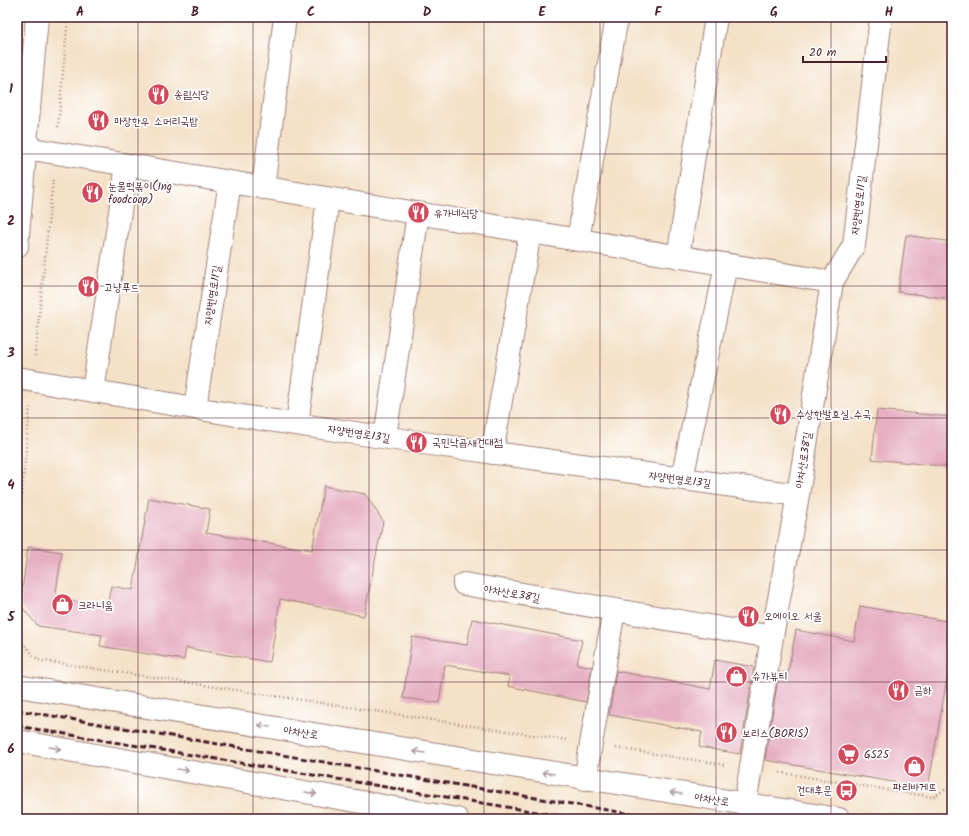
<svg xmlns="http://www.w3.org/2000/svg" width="969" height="836" font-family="Kalam,'Poor Story',sans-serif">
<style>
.building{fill:#e6afc2}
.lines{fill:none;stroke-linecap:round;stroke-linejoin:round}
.minor-casing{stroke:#9f8079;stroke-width:24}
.tertiary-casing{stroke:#9f8079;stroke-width:24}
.secondary-casing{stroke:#9f8079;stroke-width:24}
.path{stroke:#9f8079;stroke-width:2.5;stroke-dasharray:1 3;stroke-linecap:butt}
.minor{stroke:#fff;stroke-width:22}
.tertiary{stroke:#fff;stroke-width:22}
.secondary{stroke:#fff;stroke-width:22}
.rail{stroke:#4a1f2b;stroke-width:3;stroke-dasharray:6 3;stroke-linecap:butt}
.oneway{stroke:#ae9aa0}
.grid{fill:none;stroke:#4a1f2b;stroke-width:1;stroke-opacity:0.55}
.labels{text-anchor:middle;stroke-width:3.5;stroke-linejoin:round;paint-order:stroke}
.poi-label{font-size:11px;fill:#4a1f2b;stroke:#fff;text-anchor:start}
.street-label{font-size:11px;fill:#4a1f2b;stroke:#fff}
.neatline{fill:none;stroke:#4a1f2b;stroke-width:1.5}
.grid-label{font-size:13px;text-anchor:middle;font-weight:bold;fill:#4a1f2b}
</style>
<rect width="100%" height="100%" fill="#fff"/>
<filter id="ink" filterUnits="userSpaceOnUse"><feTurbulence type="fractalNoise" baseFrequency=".025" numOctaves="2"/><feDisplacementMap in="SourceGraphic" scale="8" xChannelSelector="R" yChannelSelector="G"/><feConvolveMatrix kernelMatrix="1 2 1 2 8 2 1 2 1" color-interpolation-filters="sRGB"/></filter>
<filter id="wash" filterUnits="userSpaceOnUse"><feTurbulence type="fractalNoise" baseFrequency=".012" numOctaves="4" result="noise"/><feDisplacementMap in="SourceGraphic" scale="16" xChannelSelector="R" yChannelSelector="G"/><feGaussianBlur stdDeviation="0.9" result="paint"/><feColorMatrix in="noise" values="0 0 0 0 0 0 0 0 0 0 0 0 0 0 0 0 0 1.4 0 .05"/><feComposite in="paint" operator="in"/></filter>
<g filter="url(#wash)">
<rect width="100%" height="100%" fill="#f4e1c7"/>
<g id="blocks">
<path class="building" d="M906 235 952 242V299L898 292Z
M877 410 952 417V467L872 459Z
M324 486 365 494 383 521 364 616 280 599 270 662 186 648 184 660 100 646 102 635 38 626 20 605 28 547 62 552 55 599 107 606 111 586 133 590 149 498 210 509 206 533 312 550Z
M860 606 952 622V650L928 788 765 760 779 672 788 673 796 630 854 641Z
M472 619 582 640 577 664 592 667 586 702 508 686 510 676 445 665 439 703 403 698 412 637 467 645Z
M715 660 754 667 740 754 699 747 702 732 609 715 616 671 710 689Z"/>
</g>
</g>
<g filter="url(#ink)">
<use href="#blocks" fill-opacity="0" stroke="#9f8079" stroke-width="1"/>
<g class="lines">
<defs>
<path id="minor" d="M26 148 832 282
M263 188 285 17
M578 240 617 17
M678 257 716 17
M17 378 248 417 416 442 798 495
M93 391 127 165
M195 408 230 182
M297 424 328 199
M385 437 418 213
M492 453 530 232
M682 479 726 265
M464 584 772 637
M585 779 614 610
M745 804 772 637 798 495 832 282 854 245 881 17"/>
<path id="tertiary" d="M17 246 37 17"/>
<path id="secondary" d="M17 686 839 819
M17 741 457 819"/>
</defs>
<use href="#minor" class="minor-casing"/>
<use href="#tertiary" class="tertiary-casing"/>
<use href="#secondary" class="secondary-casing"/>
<path class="path" d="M58 127 68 17
M35 356 53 178
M17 547 30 407
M17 637 38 660 566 740
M616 748 726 765
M776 772 933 797 951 786"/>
<use href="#minor" class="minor"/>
<use href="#tertiary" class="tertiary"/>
<use href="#secondary" class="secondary"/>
<path class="rail" d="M17 710 660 819
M17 726 579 819"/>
</g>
<defs><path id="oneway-shaft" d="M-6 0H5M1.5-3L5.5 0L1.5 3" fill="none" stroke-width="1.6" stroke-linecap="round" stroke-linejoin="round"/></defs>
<g class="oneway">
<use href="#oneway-shaft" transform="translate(264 726) rotate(-171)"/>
<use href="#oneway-shaft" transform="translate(55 748) rotate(10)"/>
<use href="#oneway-shaft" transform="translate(419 752) rotate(-171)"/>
<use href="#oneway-shaft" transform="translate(183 770) rotate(10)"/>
<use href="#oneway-shaft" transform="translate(548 773) rotate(-171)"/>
<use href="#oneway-shaft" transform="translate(311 793) rotate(10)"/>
<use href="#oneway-shaft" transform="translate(676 793) rotate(-171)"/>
</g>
</g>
<path class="grid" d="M138 17V819M253 17V819M369 17V819M484 17V819M600 17V819M716 17V819M831 17V819M17 154H952M17 286H952M17 418H952M17 550H952M17 682H952"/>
<defs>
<symbol id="restaurant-disc" viewBox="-11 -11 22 22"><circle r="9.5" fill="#d1495b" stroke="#fff"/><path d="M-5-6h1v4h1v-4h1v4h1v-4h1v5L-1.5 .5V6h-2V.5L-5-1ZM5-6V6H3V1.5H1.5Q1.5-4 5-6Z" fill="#fff"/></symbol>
<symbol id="shop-disc" viewBox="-11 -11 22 22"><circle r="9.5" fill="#d1495b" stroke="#fff"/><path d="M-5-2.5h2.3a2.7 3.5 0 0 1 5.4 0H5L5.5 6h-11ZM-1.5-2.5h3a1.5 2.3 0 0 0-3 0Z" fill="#fff"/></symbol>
<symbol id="supermarket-disc" viewBox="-11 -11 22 22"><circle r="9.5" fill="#d1495b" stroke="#fff"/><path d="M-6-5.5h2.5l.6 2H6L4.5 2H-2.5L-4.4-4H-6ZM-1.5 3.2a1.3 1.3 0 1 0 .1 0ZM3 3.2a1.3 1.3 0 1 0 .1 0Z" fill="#fff"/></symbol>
<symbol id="bus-disc" viewBox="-11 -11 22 22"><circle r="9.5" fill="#d1495b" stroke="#fff"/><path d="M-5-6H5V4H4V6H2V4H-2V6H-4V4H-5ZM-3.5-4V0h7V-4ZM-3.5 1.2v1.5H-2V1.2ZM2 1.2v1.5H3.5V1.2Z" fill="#fff"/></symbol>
</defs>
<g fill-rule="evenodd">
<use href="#restaurant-disc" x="146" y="82" width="25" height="25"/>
<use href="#restaurant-disc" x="86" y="108" width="25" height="25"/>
<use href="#restaurant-disc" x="80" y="180" width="25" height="25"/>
<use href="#restaurant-disc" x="406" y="200" width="25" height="25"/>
<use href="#restaurant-disc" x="76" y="274" width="25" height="25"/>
<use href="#restaurant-disc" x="768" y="402" width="25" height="25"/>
<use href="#restaurant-disc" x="404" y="430" width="25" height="25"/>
<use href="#shop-disc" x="50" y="592" width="25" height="25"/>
<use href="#restaurant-disc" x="736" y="604" width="25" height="25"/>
<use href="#shop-disc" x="724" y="664" width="25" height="25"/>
<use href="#restaurant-disc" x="886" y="678" width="25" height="25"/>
<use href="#restaurant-disc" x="714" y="720" width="25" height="25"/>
<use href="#supermarket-disc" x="836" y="742" width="25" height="25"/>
<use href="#shop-disc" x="902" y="754" width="25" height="25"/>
<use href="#bus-disc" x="834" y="778" width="25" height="25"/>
</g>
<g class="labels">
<g class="poi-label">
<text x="174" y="98">송림식당</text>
<text x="114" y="125">마장한우 소머리국밥</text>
<text x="108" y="190">눈물떡볶이(Ing<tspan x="108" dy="13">foodcoop)</tspan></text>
<text x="434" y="217">유가네식당</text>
<text x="104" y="291">고냥푸드</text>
<text x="796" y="418">수상한발효실 수국</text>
<text x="432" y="446">국민낙곱새건대점</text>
<text x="78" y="609">크라니움</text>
<text x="764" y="620">오에이오 서울</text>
<text x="752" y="680">슈가뷰티</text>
<text x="914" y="694">금하</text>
<text x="742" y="737">보리스(BORIS)</text>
<text x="864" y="758">GS25</text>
<text x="915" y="791" text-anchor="middle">파리바게뜨</text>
<text x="832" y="794" text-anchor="end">건대후문</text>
</g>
<g class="street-label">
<text transform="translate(858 205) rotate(-83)" y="4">자양번영로11길</text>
<text transform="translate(212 295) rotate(-81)" y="4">자양번영로11길</text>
<text transform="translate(359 433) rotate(9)" y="4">자양번영로13길</text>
<text transform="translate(803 460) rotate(-81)" y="4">아차산로38길</text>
<text transform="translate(680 479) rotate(8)" y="4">자양번영로13길</text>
<text transform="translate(512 593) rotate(10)" y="4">아차산로38길</text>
<text transform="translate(301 732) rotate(9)" y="4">아차산로</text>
<text transform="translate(712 799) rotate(9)" y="4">아차산로</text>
</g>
</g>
<rect width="969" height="836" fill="none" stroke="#fff" stroke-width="44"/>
<path d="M803 56v6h83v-6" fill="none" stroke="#4a1f2b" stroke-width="2"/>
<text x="809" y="56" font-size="12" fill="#4a1f2b" stroke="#ffffff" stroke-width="3" paint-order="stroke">20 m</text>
<rect x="22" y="22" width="925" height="792" class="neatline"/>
<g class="grid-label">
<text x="80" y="16">A</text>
<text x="195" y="16">B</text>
<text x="311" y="16">C</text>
<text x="427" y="16">D</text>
<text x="542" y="16">E</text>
<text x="658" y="16">F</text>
<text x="774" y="16">G</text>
<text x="889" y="16">H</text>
<text x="11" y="93">1</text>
<text x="11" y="225">2</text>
<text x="11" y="357">3</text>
<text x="11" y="489">4</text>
<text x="11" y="621">5</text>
<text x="11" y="753">6</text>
</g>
</svg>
